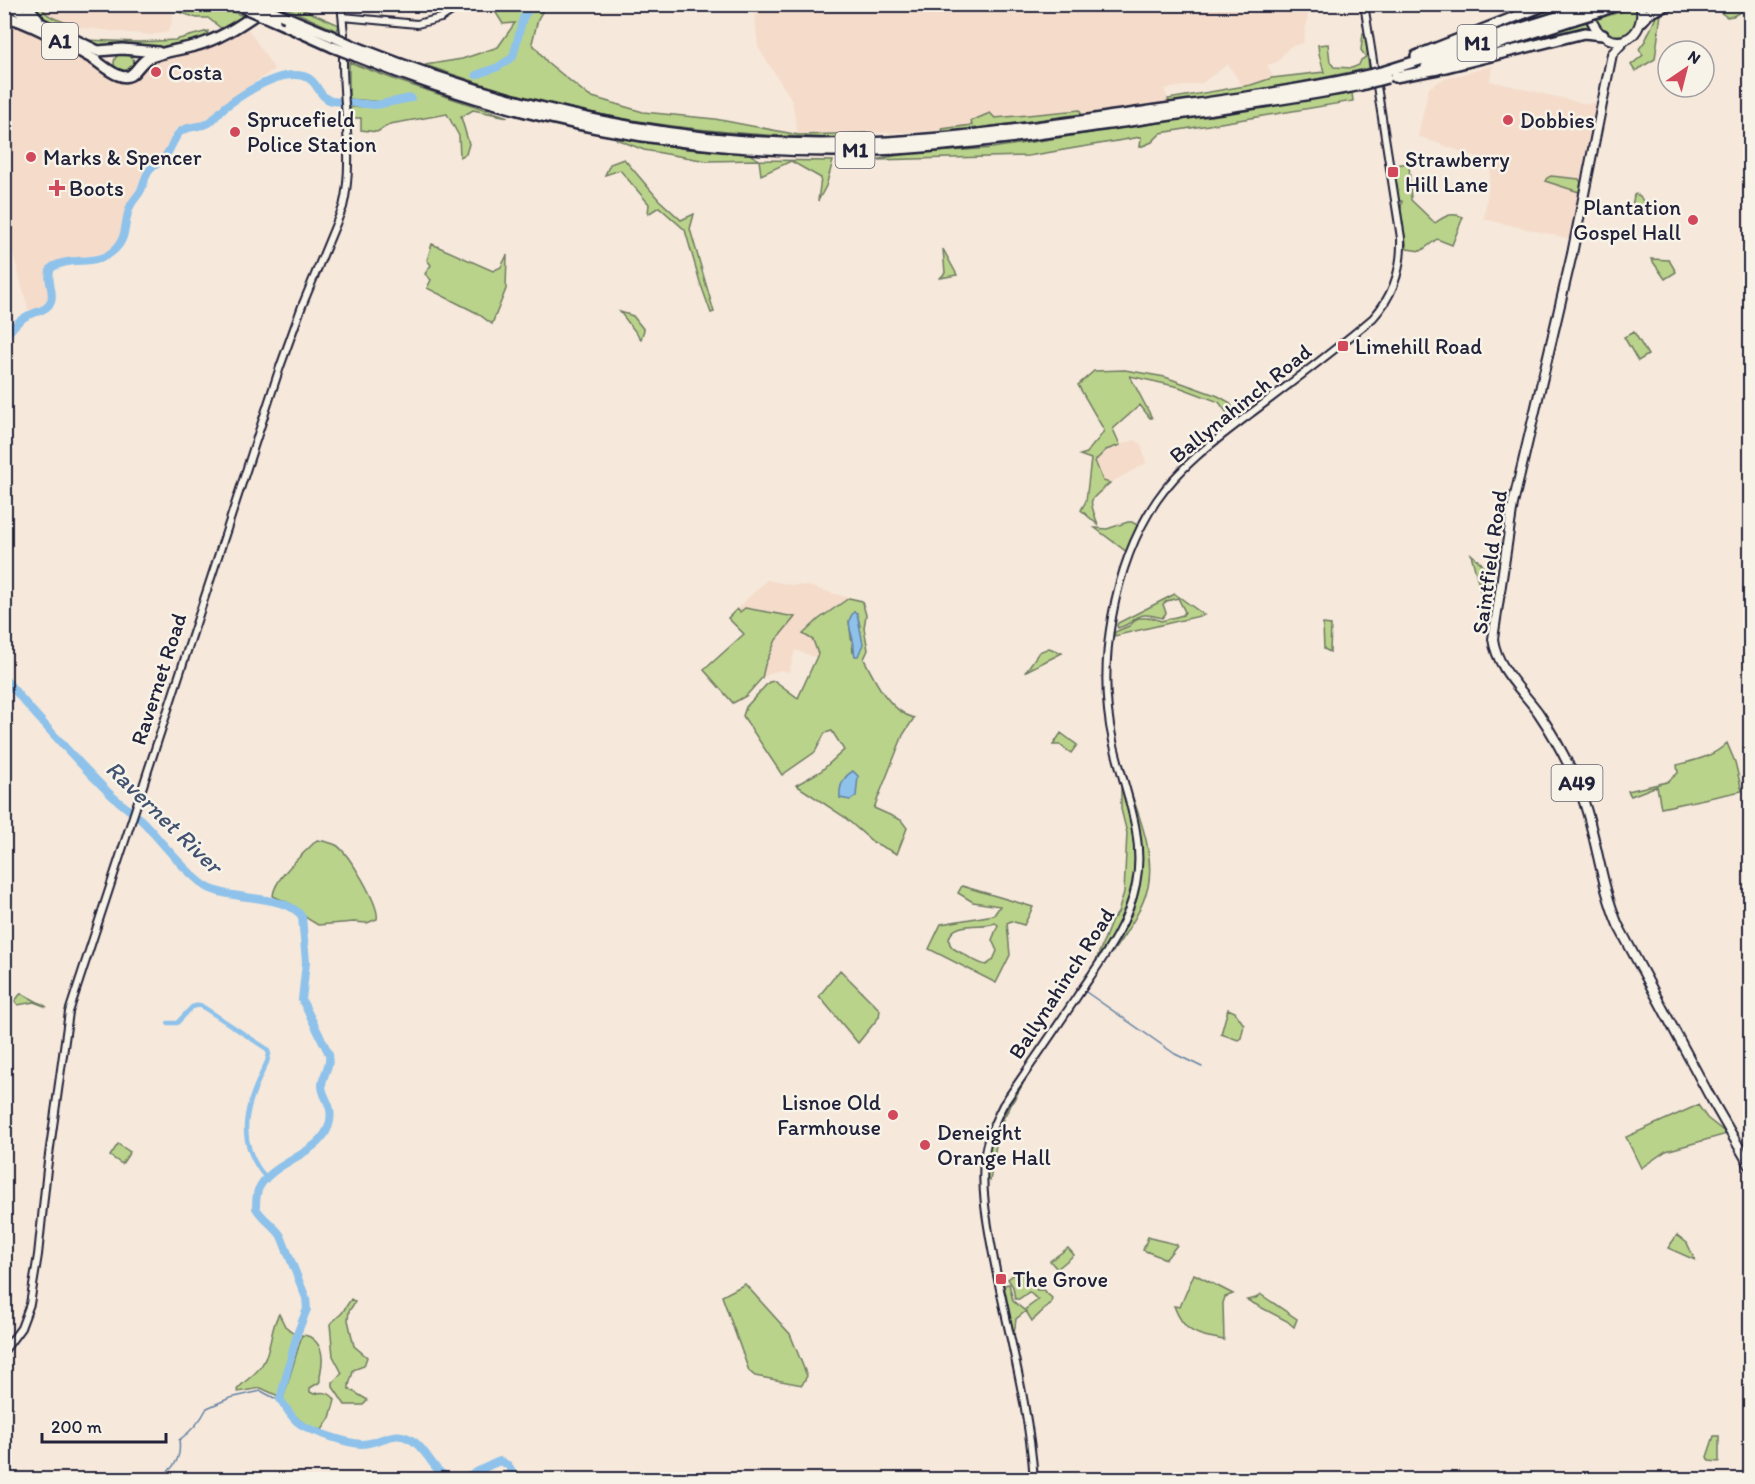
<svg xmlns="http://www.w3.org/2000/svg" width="1755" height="1484" font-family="Itim,sans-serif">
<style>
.built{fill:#f4dbca}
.green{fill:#bad38a;stroke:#6e7a62;stroke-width:1.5;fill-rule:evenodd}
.water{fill:#8ec2eb;stroke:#6382a5;stroke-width:1.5}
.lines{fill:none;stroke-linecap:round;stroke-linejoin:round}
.stream{stroke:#6382a5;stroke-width:1.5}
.canal{stroke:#8ec2eb;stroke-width:4.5}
.river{stroke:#8ec2eb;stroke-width:8}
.minor-casing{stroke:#22223b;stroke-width:10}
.major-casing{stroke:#22223b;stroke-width:12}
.highway-casing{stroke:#22223b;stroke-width:14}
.minor{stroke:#f7f3e8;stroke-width:6}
.major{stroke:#f7f3e8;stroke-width:8}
.highway{stroke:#f7f3e8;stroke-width:9}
.highway-bridge-casing{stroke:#22223b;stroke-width:14;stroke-linecap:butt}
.highway-bridge{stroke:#f7f3e8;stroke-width:9}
.poi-dot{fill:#d1495b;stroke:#f7f3e8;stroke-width:2}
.labels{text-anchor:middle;stroke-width:5;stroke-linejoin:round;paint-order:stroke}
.shield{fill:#f7f3e8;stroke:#62616f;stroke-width:1.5}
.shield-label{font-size:21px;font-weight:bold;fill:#22223b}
.poi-label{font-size:22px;fill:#22223b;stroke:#f7f3e8;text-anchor:start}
.street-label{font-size:22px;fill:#22223b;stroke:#f7f3e8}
.water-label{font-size:24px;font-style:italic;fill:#425270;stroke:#f7f3e8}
</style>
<rect width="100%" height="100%" fill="#f6e8da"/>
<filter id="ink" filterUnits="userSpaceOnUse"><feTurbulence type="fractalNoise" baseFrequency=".0167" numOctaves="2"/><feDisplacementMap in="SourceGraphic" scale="12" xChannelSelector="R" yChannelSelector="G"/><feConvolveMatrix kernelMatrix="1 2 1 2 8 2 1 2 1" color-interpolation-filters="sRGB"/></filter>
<g filter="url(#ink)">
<path class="built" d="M1326 4 1327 13 1308 14 1303 43 1289 47 1277 62 1267 65 1277 84 1244 89 1228 64 1202 83 1164 89 1170 103 933 131 798 135 792 100 758 47 754 5Z
M41 5H174L171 26 169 27 168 32 151 35 76 27 47 14 42 10Z
M5 20 13 22 50 40 124 79H137L145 67 153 62 208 48 248 29 274 69 226 103 211 118 178 131 159 159 150 165 143 173 141 187 125 211 123 232 114 247 106 253 61 260 49 266 46 271 50 294 48 302 41 308 29 311 5 225Z
M1492 66 1490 81 1586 104 1599 102 1571 239 1484 219 1492 163 1418 136 1429 88 1442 80Z
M1135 440 1141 445 1146 463 1110 483 1103 481 1094 461 1106 450Z
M767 580 790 585 808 586 849 598 819 619 804 634 813 640 818 654 816 657 795 650 789 672 781 670 773 672 762 678 770 652 786 627 740 613 737 609Z"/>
<path class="green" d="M30 5H41C44 17 59 20 70 24L62 29 39 18Z
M177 5H212L244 16 227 28 222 29 208 18H197L179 12Z
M286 5H293L339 25 337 31 284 7Z
M509 5H546L538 19 532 43 547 62 589 96 643 112 715 119 799 135 869 133 868 138C771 138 673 130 578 110 526 99 475 82 425 65L462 59 498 47 515 23 503 24 496 13Z
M1557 5H1574L1446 47Z
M1710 5H1750V7L1733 16 1727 17Z
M1636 7C1640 23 1632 36 1615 35L1614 37 1600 29 1594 20Z
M1661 14 1655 59 1635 71 1631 65 1643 55 1639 49 1645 41 1657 15Z
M1586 22 1589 29 1453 63 1575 25Z
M208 31 207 36 202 39 168 48 141 47 123 44 100 48 84 40 140 42 175 40Z
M1363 33H1365L1369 68C1303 83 1237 93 1170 103L1168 99 1251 85 1272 78 1324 72 1319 54 1318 45 1328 44 1330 62 1334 67 1352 68 1359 65 1361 60 1366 57 1361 50Z
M114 63a10 10 0 1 1 20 0a10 10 0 1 1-20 0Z
M349 62 396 80 508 117 473 110 461 117 469 144 466 154 460 157 459 136 447 114 390 124 377 132 361 130V118H353L350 107 385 106 383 102 349 99Z
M1352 93 1353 101 1161 133 1152 142 1140 147 1141 137 1028 156 876 160C914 150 954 152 992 148Z
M1080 110 1081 114 943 133 942 129 972 125 971 121 990 113 995 118Z
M631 138 686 149 748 153 759 160 833 161 826 186 818 201 821 178 791 161 761 175 759 160 707 161 644 150 616 139Z
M624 159 659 200 681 220 694 214 690 229 714 312 711 313 700 282 685 230 659 207 648 214 649 204 620 170 605 175 610 164Z
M1409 163 1411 200 1435 223C1445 216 1451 212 1463 217L1452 245 1437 239 1421 251 1407 249 1401 210 1402 201H1399L1394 168 1396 165Z
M1551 176 1579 179 1581 183 1579 192 1545 181 1547 178Z
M1636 194 1640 196 1645 205 1641 216 1631 212 1634 195Z
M432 244 493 271 501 267 507 255 506 289 492 324 477 313 427 288 431 280 425 274 431 265 427 260Z
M943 249 957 275 940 278 945 273Z
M1651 259 1669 260 1676 272 1665 279Z
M620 312 633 316 644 330 641 339Z
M1634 332 1648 355 1638 361 1624 337Z
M1125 370 1165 377 1218 396 1229 402 1239 417 1227 427V413L1219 402 1179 387 1130 376 1152 418H1150L1140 405 1113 429 1120 445 1106 450 1095 461 1103 481 1110 483C1086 504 1089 496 1098 525L1081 510 1086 501 1091 459 1080 455 1087 453C1092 444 1100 440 1104 430L1078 385 1094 371Z
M1128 522H1132L1139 526 1127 552 1095 528 1107 529Z
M1471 554 1482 564 1487 583 1497 591 1490 629Z
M1175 594 1204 615 1114 636 1115 632 1129 626 1138 618H1153L1161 621 1183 615 1185 612 1178 598 1167 601 1163 604 1166 613 1162 618C1132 609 1140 622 1118 628L1117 625 1118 623Z
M849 598 862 601 866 615 864 628 868 650 864 659C875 681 889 711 914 718L903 735 874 808 901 820 907 828 897 854 873 842 843 816 796 785 821 771 844 750 832 731 825 733 815 752 782 775 743 716 746 707 769 682 775 681 798 698 818 654 813 640 803 634 819 619ZM854 612 857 613 860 626 853 653 849 621Z
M745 608 795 617 776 640 765 665 762 678 746 696 733 703 704 670 744 634 728 618 737 609 740 612Z
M1323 624 1331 625 1330 652 1324 649Z
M1049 648 1062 653 1026 671 1039 652Z
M1061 733 1077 745 1071 753 1060 745H1053Z
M1727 743 1735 762 1742 791 1661 808 1657 786 1631 796 1628 791 1667 782 1678 773 1677 765C1696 760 1713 757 1727 743Z
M1129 786C1139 817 1155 853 1148 887 1142 911 1126 933 1112 953 1125 929 1140 902 1141 874 1143 844 1135 815 1129 786Z
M1121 787C1146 863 1137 904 1093 968L1112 920 1118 913 1124 892 1127 833 1121 809Z
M317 840C323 841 330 842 336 845 348 851 380 906 377 919L367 923 354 922 318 925 308 919 291 904 273 896C274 878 304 853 317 840Z
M962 886 1033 907 1024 925 1011 921 1007 923 1010 955 996 983 929 949 941 924 994 915 1000 906 973 902 958 893ZM995 923 998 925 992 940 997 951 993 960 986 965C976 963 966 955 956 950 952 948 949 944 949 939 952 920 984 928 995 923Z
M840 970 880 1010 879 1017 858 1043 819 996Z
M21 993 47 1007 34 1002 18 1005 15 1001Z
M1228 1009 1235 1012 1244 1025 1241 1038 1238 1040 1221 1034Z
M1023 1084 1003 1119 998 1133 990 1181 986 1178C987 1138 1001 1116 1023 1084Z
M1698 1105 1707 1118 1727 1134 1666 1151 1641 1168 1626 1137Z
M118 1144 130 1152 122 1164 110 1156Z
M1677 1235 1687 1243 1695 1260 1668 1248Z
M1148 1237C1158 1241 1167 1241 1177 1245L1166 1259 1143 1250Z
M1068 1248 1074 1255 1057 1269 1050 1261Z
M1017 1272 1025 1275 1037 1290H1043L1052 1298 1051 1303 1032 1321 1026 1311 1016 1319 1014 1335 1004 1285 1009 1284 1013 1301 1024 1310 1038 1300 1029 1292 1019 1299H1015L1013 1287 1008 1279Z
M1194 1274 1233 1294 1225 1297 1223 1303 1224 1340C1196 1335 1184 1333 1174 1306L1180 1307Z
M745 1284 790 1334 807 1376 802 1385 755 1376 749 1371 722 1296Z
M1260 1294 1297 1319 1294 1327 1287 1321 1247 1300 1256 1298Z
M351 1299 355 1302 349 1311 348 1320 354 1346 367 1357 364 1366 353 1370C353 1376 348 1383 349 1389L366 1399 367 1401 363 1405H345L333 1387V1382L342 1373 333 1356 330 1324 342 1313Z
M279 1314 285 1326 295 1334 280 1395 278 1396 261 1388 238 1392 237 1390C244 1380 257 1375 263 1363 272 1348 270 1328 279 1314Z
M302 1335C313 1335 322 1346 322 1358 323 1366 319 1374 320 1382L310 1388V1392L314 1394C321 1391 331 1392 335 1400L330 1418 322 1430C304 1427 292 1415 283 1399Z
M1714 1436H1719V1462L1709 1461 1707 1457Z"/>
<path class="water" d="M854 612 857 613 863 644 858 656H855C854 653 854 650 854 646 853 633 844 623 854 612Z
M853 771 858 776 856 796 850 800 840 798C839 787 843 777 853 771Z"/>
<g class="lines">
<path class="stream" d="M1086 992 1175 1054 1202 1067
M156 1480C172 1470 182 1461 179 1440 192 1431 200 1422 207 1408L230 1398 261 1391 278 1400 280 1399"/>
<path class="canal" d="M168 1023H177L192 1007 200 1005 267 1049 269 1054 267 1062C247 1104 232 1139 267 1179"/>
<path class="river" d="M476 75 498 67 513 57 523 18 532 4
M4 340C9 330 21 317 32 314 38 311 44 311 49 305 57 293 45 281 51 268 68 256 95 266 112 252 129 238 123 223 130 207 132 201 137 197 140 192 144 185 144 178 149 171 152 165 158 165 162 160 170 153 172 141 179 133 187 125 199 128 209 123 215 119 219 112 225 107 244 93 279 70 303 76 319 80 317 97 332 101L376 105 411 98
M4 678C38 718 72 756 109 793 121 805 136 813 147 826 165 846 182 868 204 885 227 902 288 893 302 917L306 962 302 1000 329 1054C331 1066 323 1074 322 1085 322 1098 333 1103 330 1121 324 1155 271 1160 258 1190 256 1196 256 1203 256 1208 263 1220 274 1225 281 1236L306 1298 307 1309 297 1334 280 1399C286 1407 291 1418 300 1424 314 1432 346 1443 361 1444 380 1444 392 1429 410 1439 427 1448 433 1472 448 1477 464 1483 485 1466 500 1461L508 1465 516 1480"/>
<defs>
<path id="minor" d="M341 4 344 34
M343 17 417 24 441 18 462 4
M4 1351 21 1328 30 1304 38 1255 47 1169 69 1012 280 367 302 306 343 207C355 158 342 107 343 57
M1034 1480C1029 1405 1008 1333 994 1260 988 1227 981 1194 984 1160 986 1140 994 1123 1003 1105 1029 1067 1055 1030 1080 992 1103 958 1128 925 1136 884 1146 835 1123 787 1113 741 1096 665 1113 565 1157 500 1181 465 1217 439 1250 414 1291 383 1333 352 1373 318 1393 296 1402 268 1401 238L1364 4"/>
<path id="major" d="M1587 9C1590 18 1594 28 1601 34 1624 53 1647 30 1640 4
M1626 39 1612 54 1572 254 1513 504 1493 639C1497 668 1521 689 1538 712 1551 731 1562 751 1572 772 1596 821 1597 875 1618 925L1709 1095 1750 1166"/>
<path id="highway" d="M11 4 24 15 98 51 122 49 158 52
M26 4 38 19
M1601 11 1619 4
M4 16C36 25 66 44 95 60 102 65 110 72 118 75 134 82 136 65 147 59 163 50 186 50 204 43 229 34 249 19 271 4
M286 17 334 37
M275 21 333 47
M1642 21 1649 13 1669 4
M356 47C504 106 661 143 821 144 922 144 1022 129 1122 115 1201 103 1281 94 1360 77
M356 56C511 119 678 153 847 151 940 149 1031 135 1123 122 1202 110 1282 101 1361 85
M1416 56 1548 4
M1426 67 1575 19
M1382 72 1573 12
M1395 77 1438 69 1584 33 1603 35"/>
</defs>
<use href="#minor" class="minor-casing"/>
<use href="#major" class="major-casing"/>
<use href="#highway" class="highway-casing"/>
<use href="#minor" class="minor"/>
<use href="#major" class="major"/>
<use href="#highway" class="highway"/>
<defs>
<path id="highway-bridge" d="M257 4 286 17
M242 7 275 21
M1573 12 1597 4
M1575 19 1601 11
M334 37 356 47
M333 47 356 56
M1360 77 1382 72
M1361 85 1387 78"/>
</defs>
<use href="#highway-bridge" class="highway-bridge-casing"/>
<use href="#highway-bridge" class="highway-bridge"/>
</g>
</g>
<g class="poi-dot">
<circle cx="156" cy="72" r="6"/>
<circle cx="1508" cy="120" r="6"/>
<circle cx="235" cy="132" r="6"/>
<circle cx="31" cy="157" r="6"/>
<rect x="1387" y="166" width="12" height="12" rx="3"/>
<path d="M54 179h6v6h6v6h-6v6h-6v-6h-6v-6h6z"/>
<circle cx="1693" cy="220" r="6"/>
<rect x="1337" y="340" width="12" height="12" rx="3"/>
<circle cx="893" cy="1115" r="6"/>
<circle cx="925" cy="1145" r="6"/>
<rect x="995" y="1273" width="12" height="12" rx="3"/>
</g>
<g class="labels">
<g class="shield">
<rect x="42" y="23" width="36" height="36" rx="4.5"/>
<rect x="1457.5" y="25" width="39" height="36" rx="4.5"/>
<rect x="835.5" y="132" width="39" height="36" rx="4.5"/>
<rect x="1551.5" y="765" width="51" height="36" rx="4.5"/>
</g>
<g class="shield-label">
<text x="60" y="48">A1</text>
<text x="1477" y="50">M1</text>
<text x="855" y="157">M1</text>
<text x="1577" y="790">A49</text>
</g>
<g class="poi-label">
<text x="168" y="80">Costa</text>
<text x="247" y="127">Sprucefield<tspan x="247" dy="25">Police Station</tspan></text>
<text x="1520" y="128">Dobbies</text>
<text x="43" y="165">Marks &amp; Spencer</text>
<text x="1405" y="167">Strawberry<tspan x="1405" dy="25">Hill Lane</tspan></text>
<text x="69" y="196">Boots</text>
<text x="1681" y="215" text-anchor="end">Plantation<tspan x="1681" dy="25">Gospel Hall</tspan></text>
<text x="1355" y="354">Limehill Road</text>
<text x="881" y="1110" text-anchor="end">Lisnoe Old<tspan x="881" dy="25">Farmhouse</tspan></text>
<text x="937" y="1140">Deneight<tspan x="937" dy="25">Orange Hall</tspan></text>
<text x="1013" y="1287">The Grove</text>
</g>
<g class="street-label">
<text transform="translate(1240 403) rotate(-39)" y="8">Ballynahinch Road</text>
<text transform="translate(1489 562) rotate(-82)" y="8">Saintfield Road</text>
<text transform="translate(158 679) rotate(-72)" y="8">Ravernet Road</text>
<text transform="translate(1061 983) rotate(-57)" y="8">Ballynahinch Road</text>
</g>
<g class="water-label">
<text transform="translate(164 817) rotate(44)" y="8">Ravernet River</text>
</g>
</g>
<rect width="1755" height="1484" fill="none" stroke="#f7f3e8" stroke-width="24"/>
<rect x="12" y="12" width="1731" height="1460" fill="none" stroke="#22223b" stroke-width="2" filter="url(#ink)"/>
<g transform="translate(1686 69) rotate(35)"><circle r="28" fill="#f7f3e8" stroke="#a29fa3" stroke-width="1.5"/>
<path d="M0-4.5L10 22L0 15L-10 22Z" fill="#d1495b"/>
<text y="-9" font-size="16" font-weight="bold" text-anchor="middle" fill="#22223b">N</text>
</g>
<path d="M42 1433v9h124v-9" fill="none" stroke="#22223b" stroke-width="3"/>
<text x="51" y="1433" font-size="18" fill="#22223b" stroke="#f7f3e8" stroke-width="4.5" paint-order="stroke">200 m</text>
</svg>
